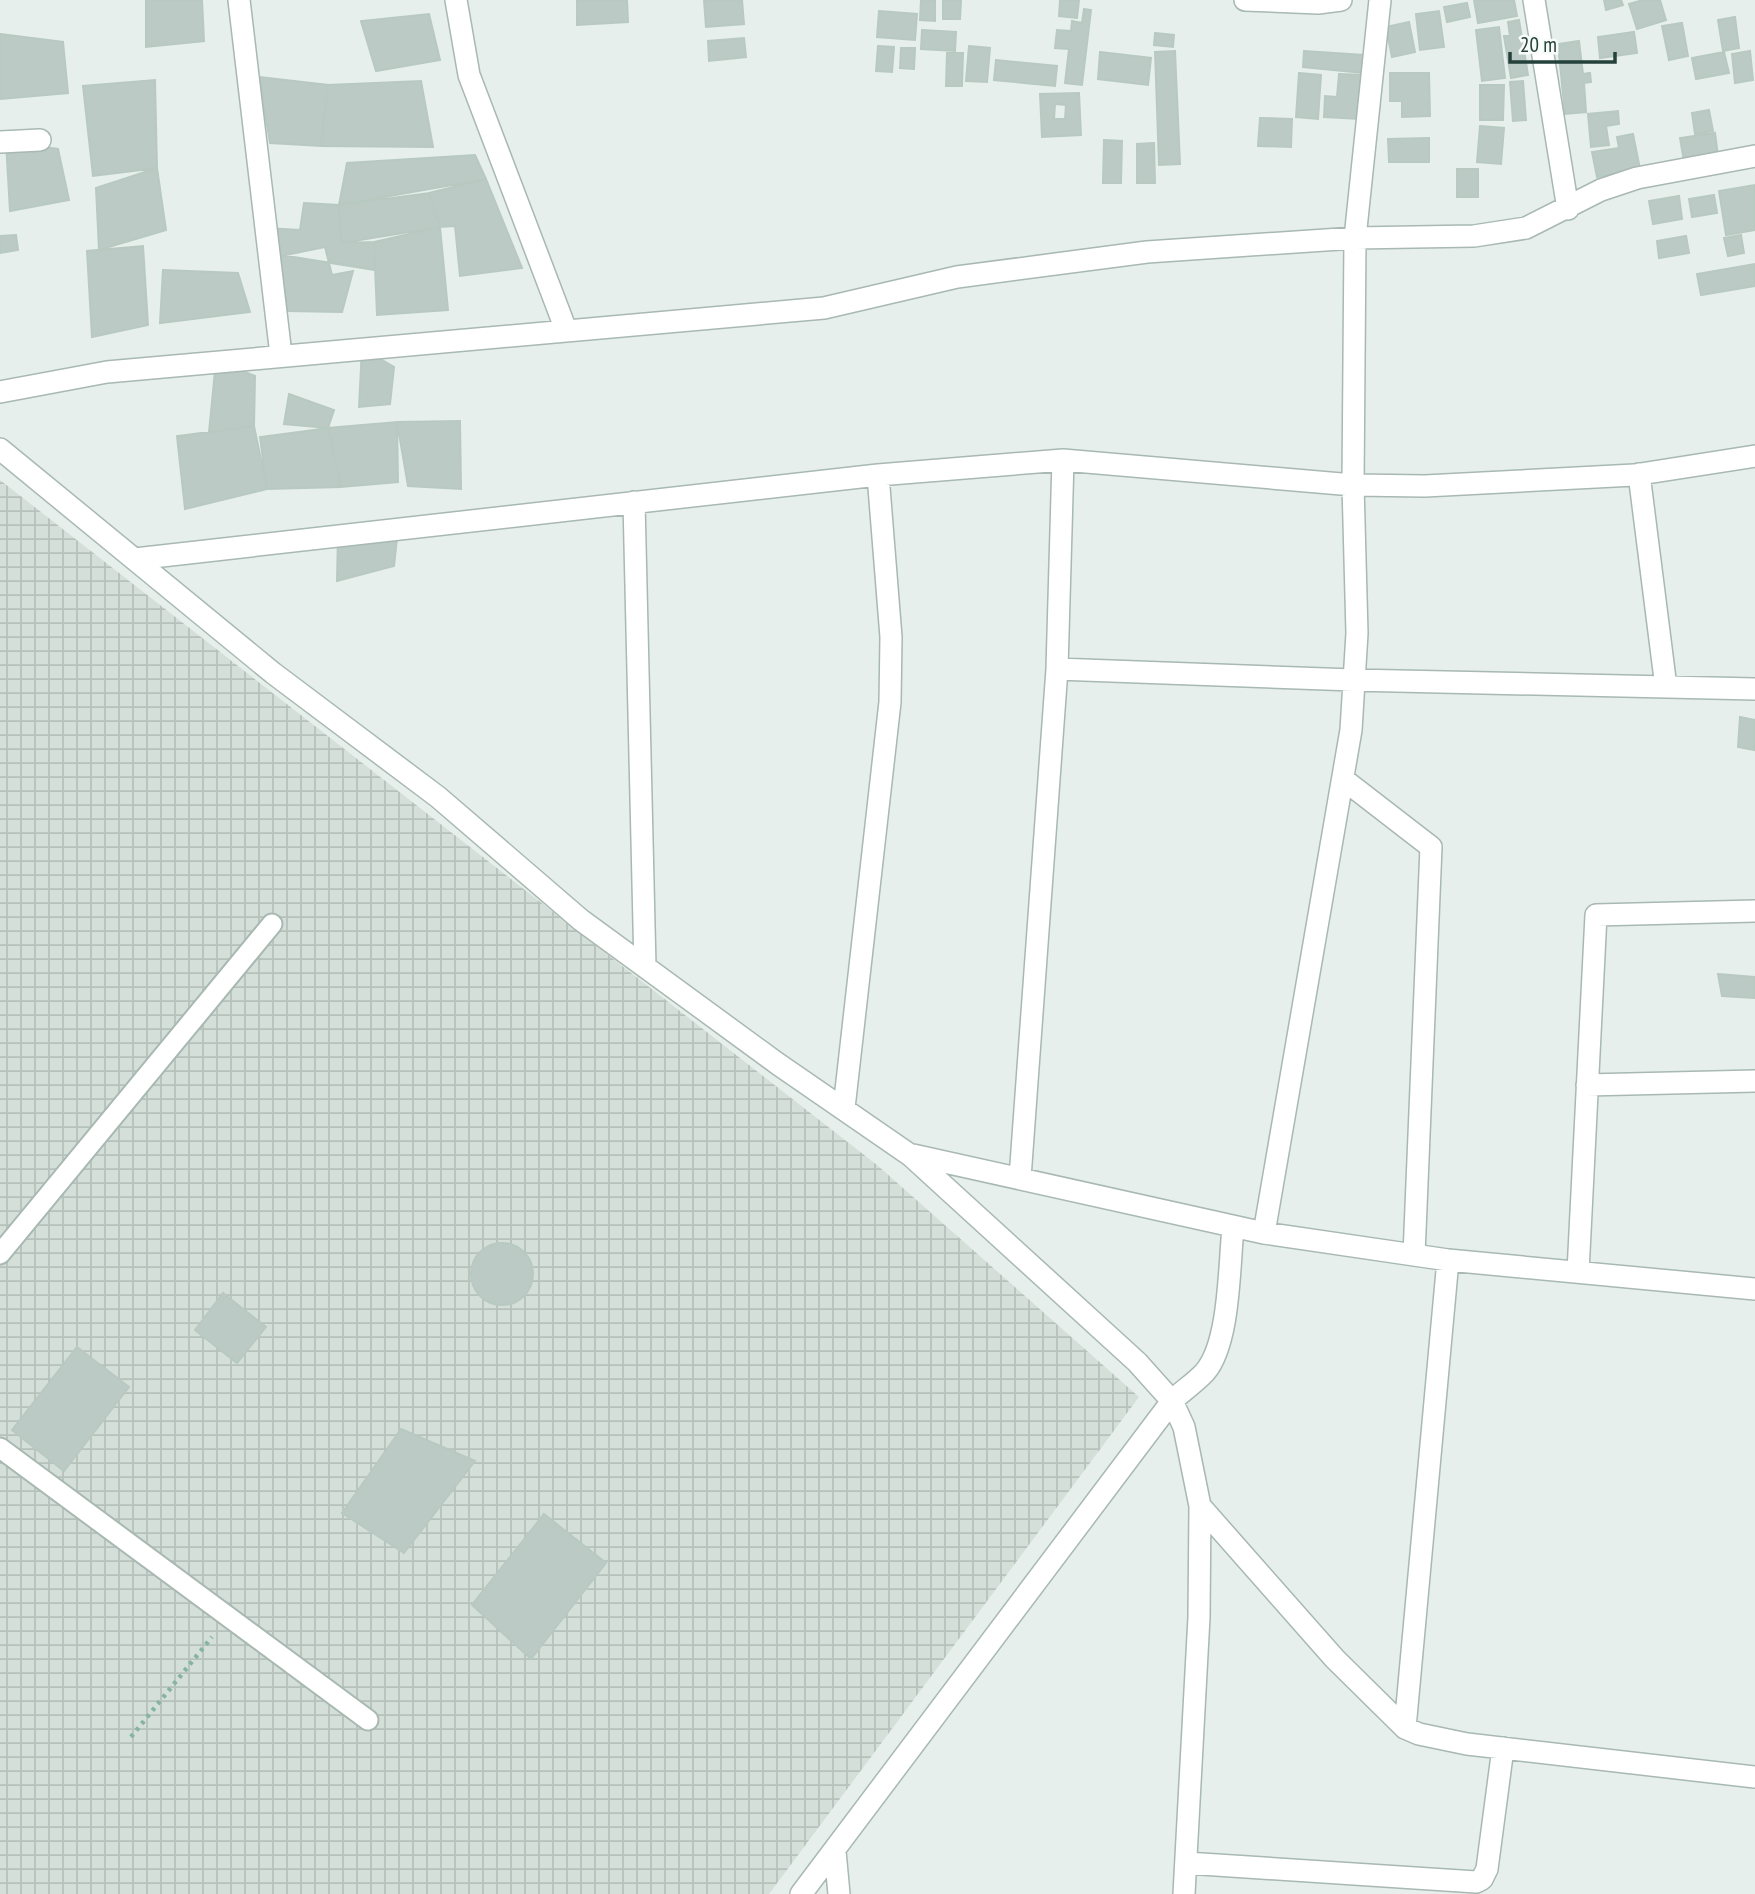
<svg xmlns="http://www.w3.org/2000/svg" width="1755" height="1894" font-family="'PT Sans Narrow',sans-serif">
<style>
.industrial{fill:url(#industrial-grid)}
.building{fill:#bbcac4;stroke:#b8c9c2;stroke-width:2;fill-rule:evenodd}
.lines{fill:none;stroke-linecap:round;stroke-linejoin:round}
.lane-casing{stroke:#a8b8b2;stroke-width:23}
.street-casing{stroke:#a8b8b2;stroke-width:24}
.path{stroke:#86b3a5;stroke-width:4.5;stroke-dasharray:3.5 5;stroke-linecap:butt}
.lane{stroke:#fff;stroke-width:19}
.street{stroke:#fff;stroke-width:21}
</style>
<defs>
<pattern id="industrial-grid" width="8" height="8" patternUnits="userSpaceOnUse" patternTransform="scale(1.75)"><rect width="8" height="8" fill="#d4dfda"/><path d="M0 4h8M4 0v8" fill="none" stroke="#b6c1bc"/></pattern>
</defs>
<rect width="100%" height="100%" fill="#e6efeb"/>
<path class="industrial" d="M0 480 877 1165 1139 1397 769 1894H0Z"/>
<path class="building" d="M146 0H202L204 41 146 47Z
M577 0H627L628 22 577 25Z
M704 0H742L744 24 706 27Z
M921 0H935V21L920 20Z
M943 0H961L960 19H943Z
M1060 0H1079L1077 18 1059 16Z
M1474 0H1514L1517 16 1478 23Z
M1604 0H1621L1623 5 1606 10Z
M1643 0H1660L1666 20 1637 29 1629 4Z
M1467 3 1470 17 1447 22 1444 7Z
M1084 9 1091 10 1082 85 1065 83 1069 49 1055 48 1057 30 1071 31 1072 21 1082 23Z
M879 11 917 14 915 40 877 37Z
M1439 11 1444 47 1420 50 1416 14Z
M429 14 440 60 376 71 361 21Z
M1735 17 1739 48 1723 51 1718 20Z
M1519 20 1528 75 1511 78 1504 36H1510L1508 22Z
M1409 22 1415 52 1392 57 1386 27Z
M1682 23 1688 56 1669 60 1662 26Z
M1499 27 1505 78 1482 81 1476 30Z
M922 30 956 32 955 51 921 49Z
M1634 32 1637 53 1600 58 1598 37Z
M1155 33 1174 35 1173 47 1154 45Z
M0 34 63 42 68 93 1 99Z
M744 38 746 57 709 61 708 41Z
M1579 41 1583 74 1590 73 1591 82 1584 83 1586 112 1565 114 1558 44Z
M878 46 894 47 892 72 876 71Z
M969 46 990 48 987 82 966 81Z
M901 48H915L914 69 900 68Z
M1175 51 1180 164 1159 165 1155 52Z
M1304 51 1364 55 1363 73 1303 67Z
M1750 51 1753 80 1735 83 1732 54Z
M1100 52 1151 58 1148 85 1098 79Z
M1724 52 1729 73 1696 79 1692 58Z
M947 53H963L962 86H946Z
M996 60 1057 66 1055 86 994 80Z
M1299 73 1321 75 1318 119 1296 117Z
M1390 73H1429L1430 116 1402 117V101H1390Z
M1339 74 1362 75 1360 119 1324 117 1325 96 1337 97Z
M259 77 328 85 321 146 270 143Z
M155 80 157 168 93 176 83 86Z
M421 81 433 147 321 146 328 85Z
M1523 81 1526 120 1513 121 1510 82Z
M1480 85H1504L1503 120H1480Z
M1079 93 1081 135 1042 137 1040 94ZM1055 104 1066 105 1065 119H1054Z
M1709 110 1713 131 1695 134 1692 113Z
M1618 111 1619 124 1606 126 1609 145 1591 147 1588 114Z
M1260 118 1292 119 1291 147 1258 146Z
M1480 126 1504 128 1501 164 1477 162Z
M1715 133 1718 156 1684 161 1680 138Z
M1633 134 1640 169 1597 177 1592 152 1619 148 1617 137Z
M1429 138V162H1389L1388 139Z
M1104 140 1122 141 1121 183H1103Z
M6 142 58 149 69 200 10 211Z
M1154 143 1155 183H1137V144Z
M475 155 486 179 339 205 347 163Z
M157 168 166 230 99 250 96 188Z
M1457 169H1478V197H1457Z
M486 179 522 268 460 276 455 226 440 227 429 193Z
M1755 185V230L1726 235 1719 191Z
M429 193 440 227 341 243 339 205Z
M1714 195 1717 213 1692 217 1689 199Z
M1679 196 1682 219 1653 224 1649 201Z
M304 203 339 205 341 243 374 242 375 270 281 255 268 228 300 230Z
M440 227 448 310 377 315 374 242Z
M16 235 18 250 0 253V236Z
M1741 235 1744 253 1728 256 1724 238Z
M1686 236 1689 253 1659 258 1657 241Z
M143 246 148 325 92 337 87 251Z
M325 247 332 275 353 271 342 312 287 311 271 258Z
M1755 264V286L1701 295 1697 274Z
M163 270 238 273 250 312 160 323Z
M362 348 394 367 390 404 359 407Z
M216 361 255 376 254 426 209 432Z
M289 394 334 410 328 428 284 424Z
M460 421 461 489 408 486 397 422Z
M397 422 398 482 341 487 328 428Z
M254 426 267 489 185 509 177 436Z
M328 428 341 487 267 489 260 437Z
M398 529 394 566 337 581 338 536Z
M1740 717 1755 720 1754 750 1738 747Z
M1718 974 1755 977V998L1722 996Z
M471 1274a31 31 0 1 1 62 0a31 31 0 1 1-62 0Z
M223 1293 266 1327 237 1363 195 1330Z
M77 1347 129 1387 64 1471 12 1430Z
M401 1429 475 1461 404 1553 342 1513Z
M544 1514 606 1563 531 1659 472 1605Z"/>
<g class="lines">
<defs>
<path id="lane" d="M0 1254 272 924
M0 1448 368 1720"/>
<path id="street" d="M239 0 281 355
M456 0 469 75 566 330
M1245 0 1318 3 1341 0
M1534 0 1568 209
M0 142 40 140
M0 392 107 372 824 308 957 277 1147 252 1355 238 1474 236 1526 228 1601 190 1637 178 1755 156
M0 449 273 673 438 797 581 920 778 1064 910 1155 1137 1362 1172 1401 1184 1427 1200 1506 1199 1617 1184 1894
M1639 474 1666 687
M634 502 645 967
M135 559 878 475 1063 460 1353 485 1425 486 1634 475 1755 456
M1057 669 1353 680 1755 689
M1343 779 1431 847 1414 1255
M1587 1085 1755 1081
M844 1108 890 702 891 637 878 475
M913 1155 1264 1233 1448 1260 1755 1289
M1020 1178 1057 669 1063 460
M1264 1233 1351 730 1357 633 1353 485 1355 238 1380 0
M1578 1272 1596 915 1755 911
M1200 1506 1335 1659 1405 1728 1419 1734 1467 1744 1755 1777
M1405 1728 1448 1260
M835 1851 839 1894
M1186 1863 1476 1882 1482 1879 1487 1869 1503 1748
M801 1894 1172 1401C1182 1391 1195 1383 1205 1372 1230 1343 1229 1266 1233 1228"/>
</defs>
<use href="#lane" class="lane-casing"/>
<use href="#street" class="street-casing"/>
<path class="path" d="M131 1737 212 1637"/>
<use href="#lane" class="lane"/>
<use href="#street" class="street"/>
</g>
<path d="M1510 52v10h105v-10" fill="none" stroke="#24423a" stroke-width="3.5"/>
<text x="1520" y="52" font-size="21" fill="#24423a" stroke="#f7fbf9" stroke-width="5" paint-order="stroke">20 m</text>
</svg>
